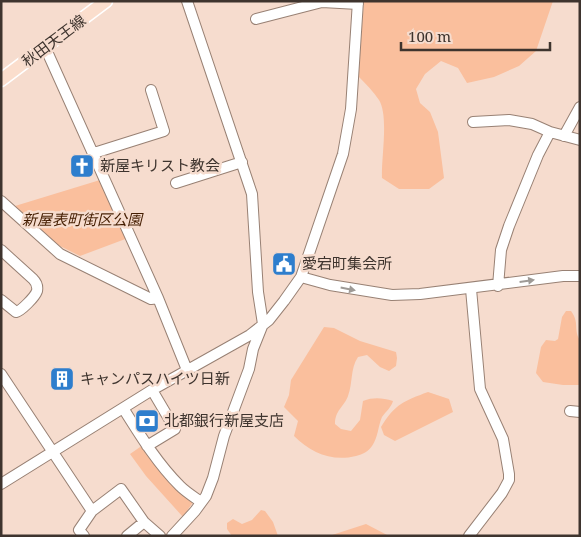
<svg xmlns="http://www.w3.org/2000/svg" width="581" height="537" font-family="'Noto Serif','Noto Sans JP',serif">
<style>
.green{fill:#fabf9d}
.lines{fill:none;stroke-linecap:round;stroke-linejoin:round}
.minor-casing{stroke:#988174;stroke-width:12}
.major-casing{stroke:#fff;stroke-width:15}
.minor{stroke:#fff;stroke-width:10}
.major{stroke:#fbdecd;stroke-width:12}
.oneway{fill:#9e9a96}
.labels{text-anchor:middle;stroke-width:5;stroke-linejoin:round;paint-order:stroke}
.street-label{font-size:15px;fill:#3e342e;stroke:#f6dcce}
.poi-label{font-size:15px;fill:#3e342e;stroke:#f6dcce;text-anchor:start}
.park-label{font-size:15px;font-style:italic;fill:#441d01;stroke:#f6dcce}
</style>
<rect width="100%" height="100%" fill="#f6dcce"/>
<path class="green" d="M364 1H553L536 51 519 66 494 77 467 83 458 68 441 61 425 74 416 89 420 103 430 112 438 132 444 178 429 189H399L382 178C381 158 389 116 379 100 373 91 365 83 358 76Z
M100 180 128 238 80 256 54 243 15 206Z
M566 311H571C580 323 573 330 580 340V385H563L543 382 536 373 541 347 546 340 555 341 558 339 562 317Z
M324 327 334 328 360 341 396 352 397 358 396 366 389 371 380 367 367 355 358 357C350 369 353 383 348 396 344 407 335 410 335 424L341 429 351 431 360 420 363 401C374 397 382 398 393 401 391 408 386 411 382 417 378 426 378 438 372 446 368 452 363 454 356 456 332 462 311 453 294 436L298 421 284 407 289 395 291 380Z
M428 392 449 399 453 412 395 441 384 435 381 427C395 404 404 401 428 392Z
M143 445 193 502 183 517 146 476 130 454Z
M261 510 265 511 273 522 278 536H232L227 529V523L233 519 242 524 252 520Z
M366 524 389 536H323L332 535Z"/>
<g class="lines">
<defs>
<path id="minor" d="M256 19 322 2 358 4
M45 47 158 298 187 370
M473 122 509 120 532 124 550 132
M564 136 580 107
M94 153 164 131 151 90
M176 183 242 162
M1 201 60 254 151 299 158 298
M1 250 33 279C36 282 38 286 37 291 35 297 21 311 16 312L1 300
M301 277 330 285 392 295 420 294 563 276H580
M498 286 501 250 509 226 538 155 550 132 580 140
M1 374 92 511 121 489 144 522 160 536
M123 408C140 435 157 463 180 486 186 492 194 497 201 502
M570 411 580 412
M147 446 175 429 152 390
M1 484 152 390 250 335 269 320 284 301 301 277 343 154 351 109 358 1
M84 536 79 530 92 511
M127 536 144 522
M172 536 195 511 206 496 213 478 224 436 249 369 253 349 263 324 258 292 252 194 187 1
M469 536 502 493 509 480V474L503 439 480 389 471 289"/>
<path id="major" d="M1 80 106 1"/>
</defs>
<use href="#minor" class="minor-casing"/>
<use href="#major" class="major-casing"/>
<use href="#minor" class="minor"/>
<use href="#major" class="major"/>
</g>
<defs><path id="oneway-solid" d="M-6-.8H1V-3.2L6.5 0L1 3.2V.8H-6Z" transform="scale(1.25)"/></defs>
<g class="oneway">
<use href="#oneway-solid" transform="translate(527 281) rotate(-8)"/>
<use href="#oneway-solid" transform="translate(348 289) rotate(11)"/>
</g>
<defs>
<symbol id="church-square" viewBox="-11 -11 22 22"><rect x="-9" y="-9" width="18" height="18" rx="4" fill="#2e7ecd" stroke="#f6dcce"/><path d="M-1.2-6h2.4v3.5h3.3v2.4h-3.3V6h-2.4V-.1h-3.3v-2.4h3.3Z" fill="#fff"/></symbol>
<symbol id="civic-square" viewBox="-11 -11 22 22"><rect x="-9" y="-9" width="18" height="18" rx="4" fill="#2e7ecd" stroke="#f6dcce"/><path d="M-.6-6.5H3V-4.5H.6V-3L4-1V1h2V6H-6V1h2V-1L-.6-3ZM-1.2 2.5V6h2.4V2.5Z" fill="#fff"/></symbol>
<symbol id="building-square" viewBox="-11 -11 22 22"><rect x="-9" y="-9" width="18" height="18" rx="4" fill="#2e7ecd" stroke="#f6dcce"/><path d="M-4-6H4V6H1V3H-1V6H-4ZM-2.5-4.3h1.7v1.8h-1.7ZM.8-4.3h1.7v1.8H.8ZM-2.5-1h1.7V.8h-1.7ZM.8-1h1.7V.8H.8Z" fill="#fff"/></symbol>
<symbol id="bank-square" viewBox="-11 -11 22 22"><rect x="-9" y="-9" width="18" height="18" rx="4" fill="#2e7ecd" stroke="#f6dcce"/><path d="M-6-4H6V4H-6ZM0-2.3a2.3 2.3 0 1 0 0 4.6a2.3 2.3 0 1 0 0-4.6Z" fill="#fff"/></symbol>
</defs>
<g fill-rule="evenodd">
<use href="#church-square" x="68" y="152" width="28" height="28"/>
<use href="#civic-square" x="270" y="250" width="28" height="28"/>
<use href="#building-square" x="48" y="365" width="28" height="28"/>
<use href="#bank-square" x="133" y="407" width="28" height="28"/>
</g>
<g class="labels">
<g class="street-label">
<text transform="translate(54 41) rotate(-37)" y="5">秋田天王線</text>
</g>
<g class="poi-label">
<text x="100" y="171">新屋キリスト教会</text>
<text x="302" y="269">愛宕町集会所</text>
<text x="80" y="384">キャンパスハイツ日新</text>
<text x="164" y="426">北都銀行新屋支店</text>
</g>
<g class="park-label">
<text x="82" y="225">新屋表町街区公園</text>
</g>
</g>
<rect width="581" height="537" fill="none" stroke="#3e342e" stroke-width="5"/>
<path d="M401 42v8h149v-8" fill="none" stroke="#3e342e" stroke-width="2.5"/>
<text x="408" y="42" font-size="15" fill="#3e342e" stroke="#f6dcce" stroke-width="4" paint-order="stroke">100 m</text>
</svg>
